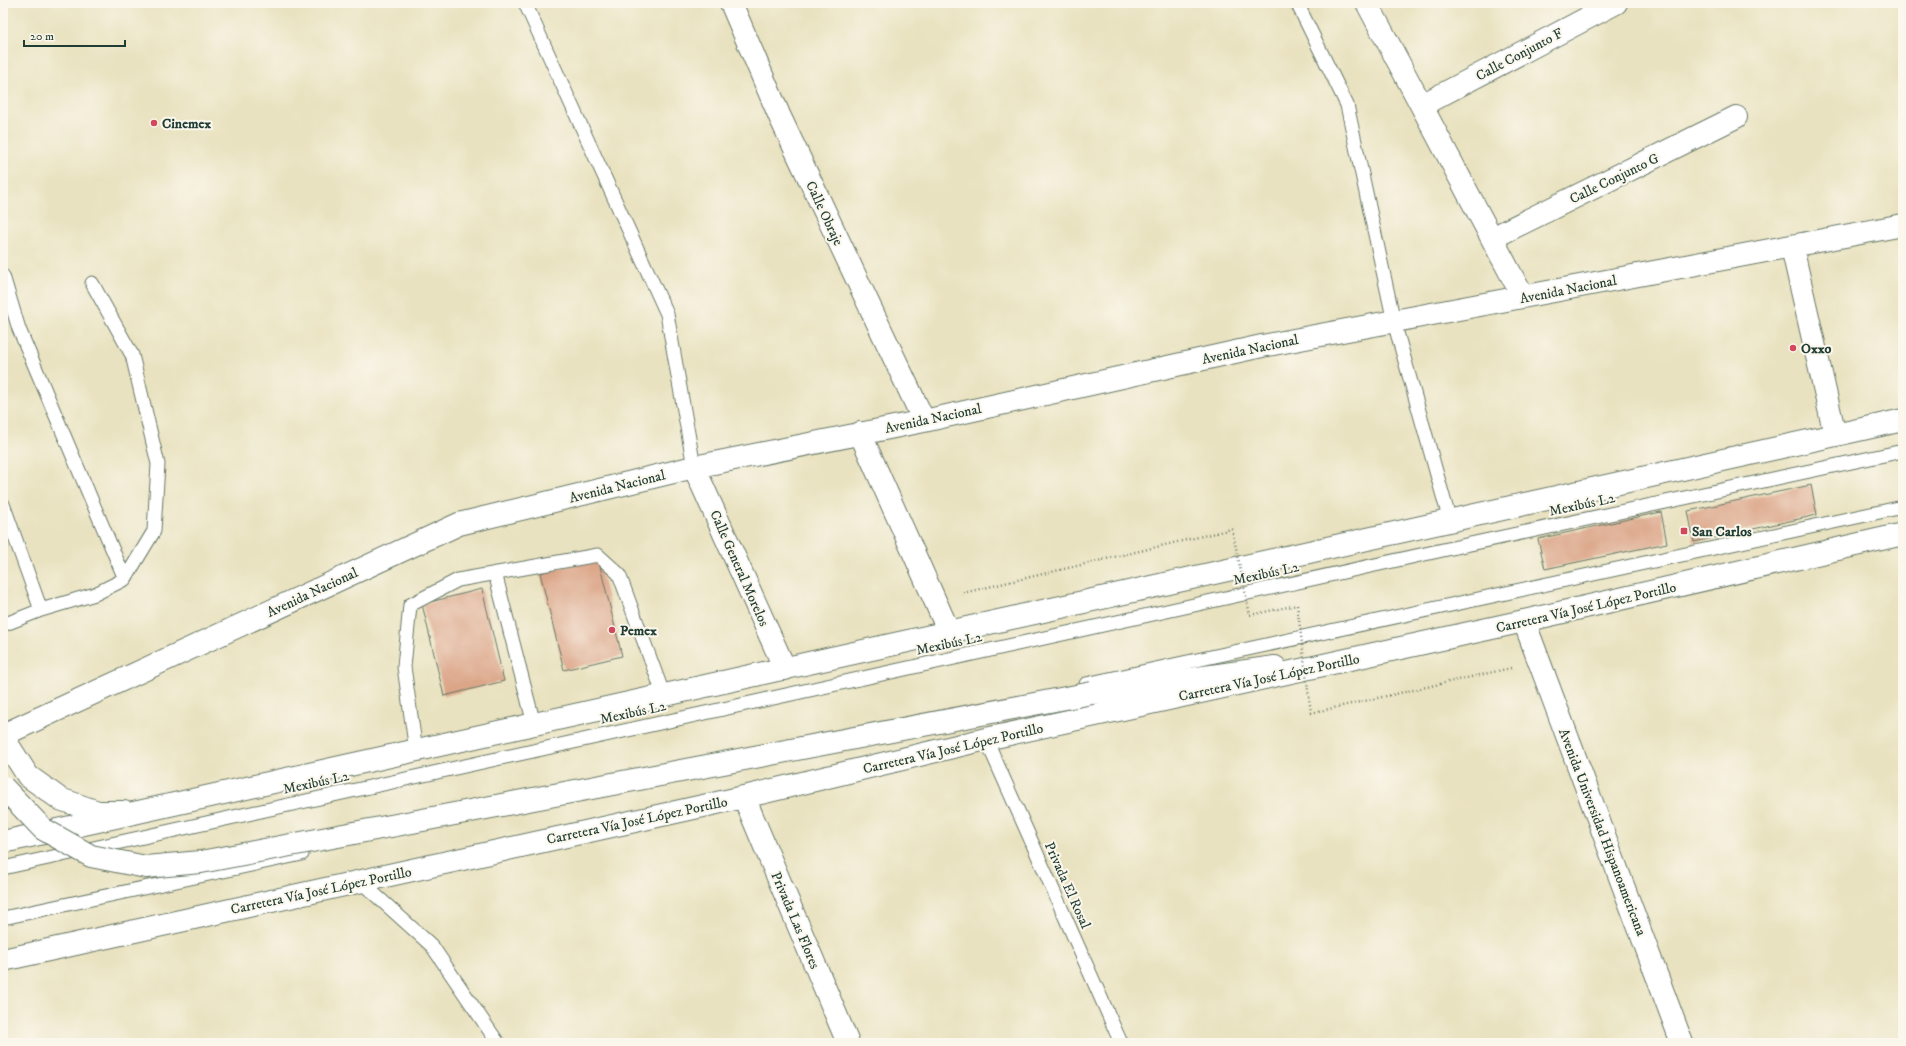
<svg xmlns="http://www.w3.org/2000/svg" width="1906" height="1046" font-family="'IM FELL DW Pica',serif">
<style>
.building{fill:#dba588}
.lines{fill:none;stroke-linecap:round;stroke-linejoin:round}
.service-casing{stroke:#667765;stroke-width:15}
.minor-casing{stroke:#667765;stroke-width:24}
.secondary-casing{stroke:#667765;stroke-width:24}
.primary-casing{stroke:#667765;stroke-width:24}
.path{stroke:#667765;stroke-width:2.5;stroke-dasharray:1 3;stroke-linecap:butt}
.service{stroke:#fff;stroke-width:13}
.minor{stroke:#fff;stroke-width:22}
.secondary{stroke:#fff;stroke-width:22}
.primary{stroke:#fff;stroke-width:22}
.secondary-bridge-casing{stroke:#667765;stroke-width:24;stroke-linecap:butt}
.path-bridge{stroke:#667765;stroke-width:2.5;stroke-dasharray:1 3;stroke-linecap:butt}
.secondary-bridge{stroke:#fff;stroke-width:22}
.poi-dot{fill:#d1495b;stroke:#fbf7ec;stroke-width:1.5}
.labels{text-anchor:middle;stroke-width:4;stroke-linejoin:round;paint-order:stroke}
.street-label{font-size:14px;fill:#1f3d34;stroke:#fbf7ec}
.poi-label{font-size:14px;font-weight:bold;fill:#1f3d34;stroke:#fbf7ec;text-anchor:start}
</style>
<rect width="100%" height="100%" fill="#fbf7ec"/>
<filter id="ink" filterUnits="userSpaceOnUse"><feTurbulence type="fractalNoise" baseFrequency=".025" numOctaves="2"/><feDisplacementMap in="SourceGraphic" scale="8" xChannelSelector="R" yChannelSelector="G"/><feConvolveMatrix kernelMatrix="1 2 1 2 8 2 1 2 1" color-interpolation-filters="sRGB"/></filter>
<filter id="wash" filterUnits="userSpaceOnUse"><feTurbulence type="fractalNoise" baseFrequency=".012" numOctaves="4" result="noise"/><feDisplacementMap in="SourceGraphic" scale="16" xChannelSelector="R" yChannelSelector="G"/><feGaussianBlur stdDeviation="0.9" result="paint"/><feColorMatrix in="noise" values="0 0 0 0 0 0 0 0 0 0 0 0 0 0 0 0 0 1.4 0 .05"/><feComposite in="paint" operator="in"/></filter>
<g filter="url(#wash)">
<rect width="100%" height="100%" fill="#e9e2c0"/>
<g id="blocks">
<path class="building" d="M1811 485 1817 515 1694 542 1688 511Z
M1661 512 1667 543 1545 569 1538 539Z
M598 558 622 656 564 670 540 573Z
M482 589 504 681 444 696 422 604Z"/>
</g>
</g>
<g filter="url(#ink)">
<use href="#blocks" fill-opacity="0" stroke="#667765" stroke-width="1"/>
<g class="lines">
<defs>
<path id="service" d="M525 3 667 314 694 467
M1297 3 1347 105 1394 322 1450 521
M3 276 19 329 125 579 95 594 41 610 3 625
M92 283 132 355 158 464 154 531 125 579
M3 504 41 610
M495 573 534 724
M1086 684 1903 507
M986 739 1121 1043
M416 751 404 667 410 605 458 580 598 555 619 574 664 696
M3 868 1461 546 1903 451
M360 881 432 946 498 1043
M3 918 302 854"/>
<path id="minor" d="M731 3 780 117 924 421
M1367 3 1523 297
M1422 105 1616 3
M1492 238 1736 117
M1792 247 1835 435
M860 433 949 632
M694 467 785 669
M1524 621 1682 1043
M3 735 459 524 694 467 924 421 1262 346 1903 225
M744 797 848 1043"/>
<path id="secondary" d="M1092 693 1275 667
M3 737 28 776 60 799 98 812H124"/>
<path id="primary" d="M3 842 1903 420
M3 960 744 797 986 739 1524 621 1903 534"/>
</defs>
<use href="#service" class="service-casing"/>
<use href="#minor" class="minor-casing"/>
<use href="#secondary" class="secondary-casing"/>
<use href="#primary" class="primary-casing"/>
<path class="path" d="M963 593 1232 529
M1311 713 1511 668"/>
<use href="#service" class="service"/>
<use href="#minor" class="minor"/>
<use href="#secondary" class="secondary"/>
<use href="#primary" class="primary"/>
<defs>
<path id="secondary-bridge" d="M3 787 43 829 91 856 146 867 201 862 1092 693"/>
</defs>
<use href="#secondary-bridge" class="secondary-bridge-casing"/>
<path class="path-bridge" d="M1232 529 1250 615 1297 605 1311 713"/>
<use href="#secondary-bridge" class="secondary-bridge"/>
</g>
</g>
<g class="poi-dot">
<circle cx="154" cy="123" r="4"/>
<circle cx="1793" cy="348" r="4"/>
<rect x="1680" y="527" width="8" height="8" rx="2"/>
<circle cx="612" cy="630" r="4"/>
</g>
<g class="labels">
<g class="street-label">
<text transform="translate(1519 54) rotate(-28)" y="5">Calle Conjunto F</text>
<text transform="translate(1614 178) rotate(-26)" y="5">Calle Conjunto G</text>
<text transform="translate(825 213) rotate(65)" y="5">Calle Obraje</text>
<text transform="translate(1568 289) rotate(-11)" y="5">Avenida Nacional</text>
<text transform="translate(1250 349) rotate(-12)" y="5">Avenida Nacional</text>
<text transform="translate(933 418) rotate(-12)" y="5">Avenida Nacional</text>
<text transform="translate(617 486) rotate(-14)" y="5">Avenida Nacional</text>
<text transform="translate(1582 504) rotate(-12)" y="5">Mexibús L2</text>
<text transform="translate(740 568) rotate(66)" y="5">Calle General Morelos</text>
<text transform="translate(1266 573) rotate(-12)" y="5">Mexibús L2</text>
<text transform="translate(312 592) rotate(-25)" y="5">Avenida Nacional</text>
<text transform="translate(1586 607) rotate(-13)" y="5">Carretera Vía José López Portillo</text>
<text transform="translate(949 643) rotate(-12)" y="5">Mexibús L2</text>
<text transform="translate(1269 677) rotate(-12)" y="5">Carretera Vía José López Portillo</text>
<text transform="translate(633 712) rotate(-12)" y="5">Mexibús L2</text>
<text transform="translate(953 748) rotate(-13)" y="5">Carretera Vía José López Portillo</text>
<text transform="translate(316 782) rotate(-12)" y="5">Mexibús L2</text>
<text transform="translate(637 820) rotate(-12)" y="5">Carretera Vía José López Portillo</text>
<text transform="translate(1603 832) rotate(69)" y="5">Avenida Universidad Hispanoamericana</text>
<text transform="translate(1068 885) rotate(66)" y="5">Privada El Rosal</text>
<text transform="translate(321 890) rotate(-12)" y="5">Carretera Vía José López Portillo</text>
<text transform="translate(796 920) rotate(67)" y="5">Privada Las Flores</text>
</g>
<g class="poi-label">
<text x="162" y="128">Cinemex</text>
<text x="1801" y="353">Oxxo</text>
<text x="1692" y="536">San Carlos</text>
<text x="620" y="635">Pemex</text>
</g>
</g>
<rect width="1906" height="1046" fill="none" stroke="#fbf7ec" stroke-width="16"/>
<path d="M24 40v6h101v-6" fill="none" stroke="#1f3d34" stroke-width="2"/>
<text x="30" y="40" font-size="12" fill="#1f3d34" stroke="#fbf7ec" stroke-width="3" paint-order="stroke">20 m</text>
</svg>
